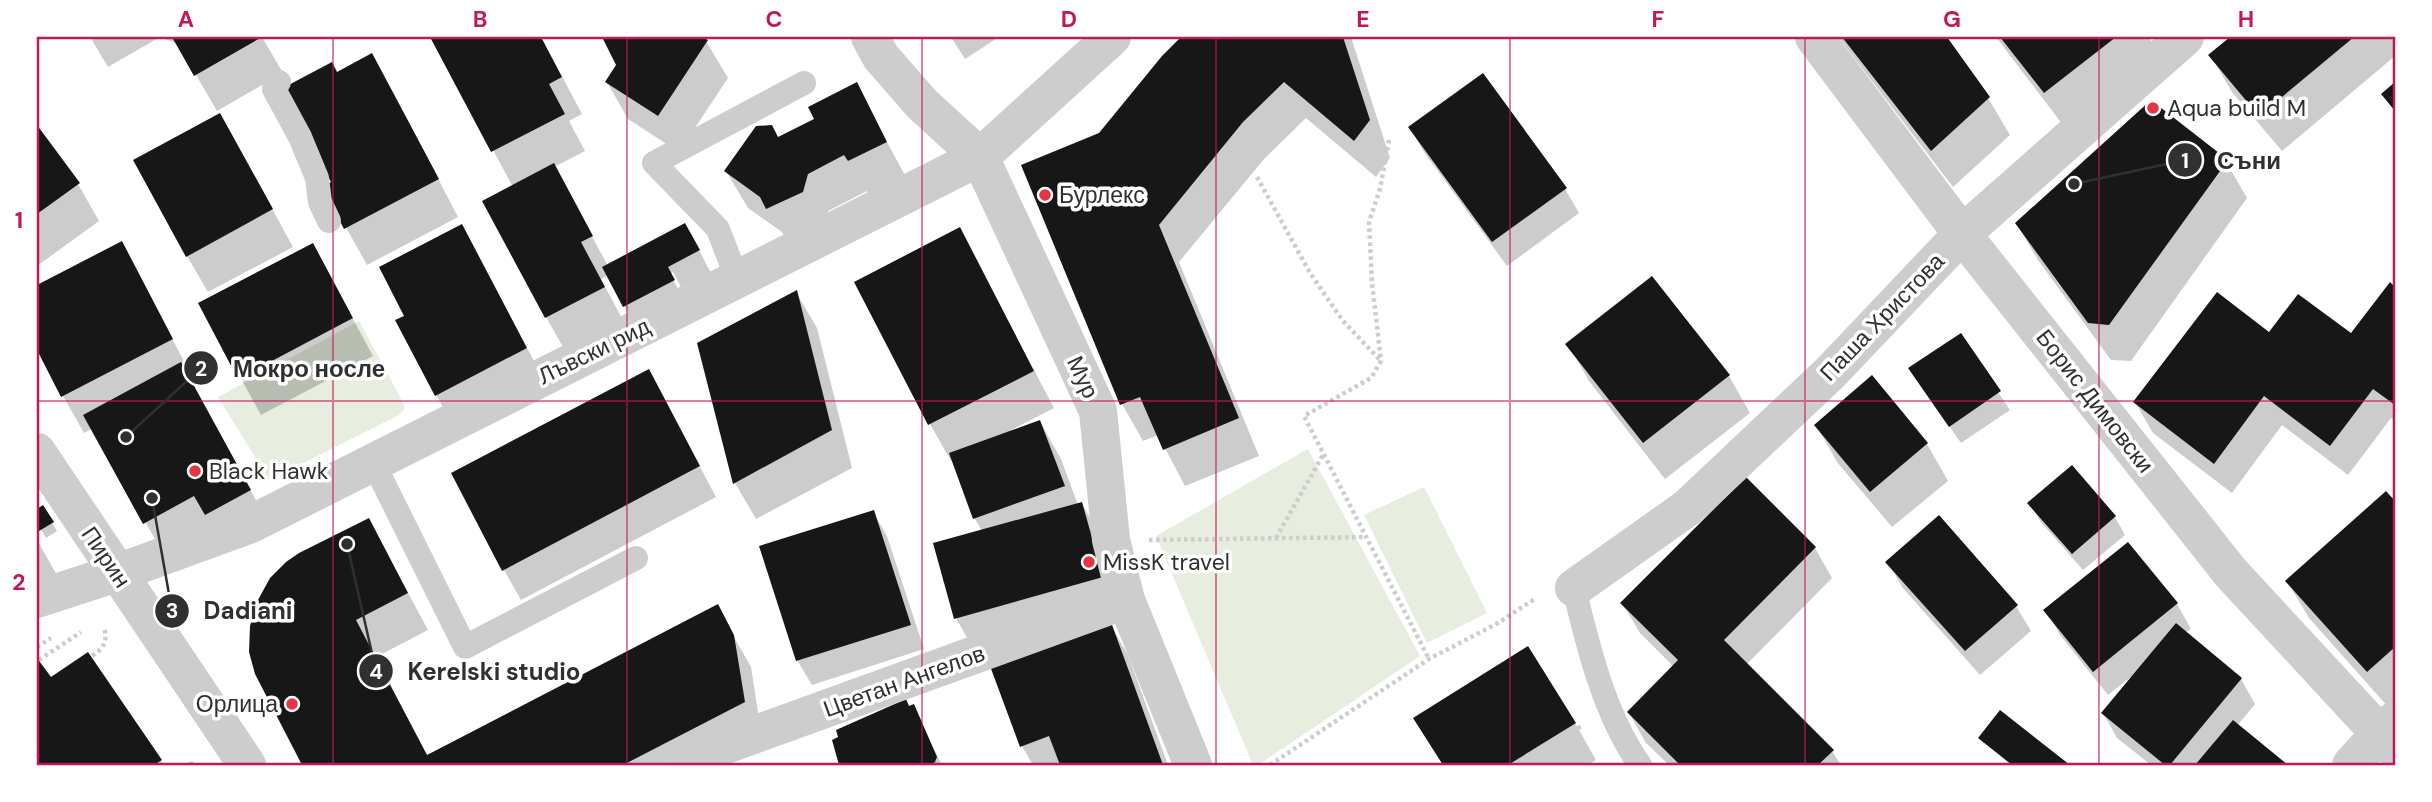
<svg xmlns="http://www.w3.org/2000/svg" width="2432" height="802" font-family="'DM Sans',sans-serif">
<style>
.green{fill:#e7eddf}
.shadow{fill:#0003}
.building{fill:#171717}
.lines{fill:none;stroke-linecap:round;stroke-linejoin:round}
.path{stroke:#cdcdcd;stroke-width:4.5;stroke-dasharray:3.5 3.5;stroke-linecap:butt}
.lane{stroke:#cdcdcd;stroke-width:24}
.street{stroke:#cdcdcd;stroke-width:38}
.grid{fill:none;stroke:#c2185b;stroke-width:2;stroke-opacity:0.55}
.poi-dot{fill:#e53545;stroke:#fff;stroke-width:2.5}
.labels{text-anchor:middle;stroke-width:7;stroke-linejoin:round;paint-order:stroke}
.poi-label{font-size:23px;fill:#303030;stroke:#fff;text-anchor:start}
.street-label{font-size:23px;fill:#303030;stroke:#fff}
.leader{fill:none;stroke:#303030;stroke-width:2.5}
.callout-dot{fill:#303030;stroke:#fff;stroke-width:2.5}
.mark-label{font-size:21px;text-anchor:middle;font-weight:bold;fill:#fff}
.callout-label{font-size:24px;text-anchor:middle;font-weight:bold;fill:#303030;stroke:#fff;stroke-width:7;stroke-linejoin:round;paint-order:stroke}
.neatline{fill:none;stroke:#c2185b;stroke-width:2.5}
.grid-label{font-size:23px;text-anchor:middle;font-weight:bold;fill:#c2185b}
</style>
<rect width="100%" height="100%" fill="#fff"/>
<path class="green" d="M359 321 404 404V410L397 416 269 480 218 397Z
M1308 449 1420 656 1258 765H1253L1156 536Z
M1424 487 1487 613 1427 643 1364 515Z"/>
<path class="shadow" d="M90 37H262L283 73 217 111 178 44 160 37 108 67Z
M432 37H541L582 114 569 121 585 151 554 167 608 266 699 250 712 275 683 291 673 272 670 274 678 289 629 315 608 275 601 279 625 324 567 354 546 317 513 187Z
M604 37H699L706 41 728 78 679 152 628 119 607 82 618 65Z
M951 37H999L965 59Z
M1183 37H1351L1390 158 1376 177 1306 118 1264 159 1179 262 1259 456 1185 486 1158 435 1143 441 1122 404 1100 135 1163 57Z
M1838 37H1944L1988 98 2010 135 1953 187Z
M1996 37H2149L2160 56 2066 129Z
M2233 37H2395V56L2282 151 2232 92 2211 56Z
M337 74 393 92 458 217 367 265 324 188 333 183Z
M856 85 907 179 870 197 867 191 828 211 823 229 789 245 782 232 748 208 726 171 778 139 817 120Z
M37 128 78 184 99 221 37 266Z
M1410 128 1565 189 1579 213 1507 266 1424 152Z
M241 152 293 247 208 292 187 256Z
M2226 162 2247 198 2131 361 2111 360 2038 260 2017 224Z
M461 226 547 385 457 431 436 395 407 316Z
M960 230 1054 408 1011 430 1012 432 1040 422 1061 459 1078 505 1082 504 1096 528 1116 602 970 643 956 618 982 531 975 519 953 459 951 461 930 424Z
M121 243 192 376 188 378 271 527 166 559 93 428 84 433 63 396 37 346V287Z
M313 245 373 356 261 415 200 304Z
M1652 278 1729 376 1750 413 1665 479 1589 381 1568 344Z
M2390 285 2395 289V421L2391 418 2348 475 2282 425 2232 493 2153 433 2135 402 2269 334 2351 336Z
M796 292 817 328 852 468 756 519 735 483Z
M1960 335 2010 410 1961 443 1921 386Z
M1872 378 1927 444 1948 481 1892 527 1837 462 1816 425Z
M665 401 716 497 521 600 504 570Z
M2072 467 2115 517 2125 535 2083 570 2040 521 2030 503Z
M1746 480 1815 548 1832 578 1746 665 1832 751 1841 765H1669L1646 743 1629 713 1674 667 1640 633 1622 603Z
M2386 493 2395 504V702L2389 708 2309 618 2287 581Z
M43 508 57 531 46 538 37 523V511Z
M873 512 887 536 924 649 812 685 797 660Z
M369 520 428 630 376 657 428 757 717 607 751 667 761 732 698 765H304L256 673Z
M37 540 58 577 37 586Z
M1888 562 2016 606 2031 631 1980 675 1902 587Z
M2177 604 2191 629 2185 633 2241 679 2255 704 2237 726 2286 765H2151L2117 738 2103 713 2132 679 2131 677 2108 695 2060 635 2046 610Z
M1110 624 1128 655 1168 765H1033L1022 746Z
M37 660 51 680 161 761 164 765H37Z
M913 706 942 765H841L834 741Z
M2000 712 2067 765H2014L1984 741V745L2008 765 1985 746 1980 738Z
M1416 718 1575 723 1596 760 1587 765H1443Z"/>
<path class="building" d="M172 37H262L194 76Z
M430 37H541L562 77 549 84 565 114 491 152Z
M602 37H702L708 40 658 116 605 82 616 65Z
M1181 37H1343L1370 120 1354 141 1284 82 1243 122 1159 225 1239 418 1163 450 1140 397 1120 405 1021 165 1099 133 1162 56Z
M1842 37H1947L1990 97 1931 151Z
M2000 37H2116L2044 93Z
M2230 37H2354L2259 116 2208 55Z
M372 53 439 179 344 229 322 187 331 182 281 89 332 62 337 72Z
M1483 73 1567 188 1492 242 1408 127Z
M857 82 887 142 848 161 844 155 808 174 803 192 766 209 760 197 724 171 756 126 772 125 778 137 814 119 808 107Z
M2395 82V111L2381 94Z
M2151 100 2228 160 2109 325 2088 323 2015 223Z
M220 113 273 209 186 257 133 160Z
M37 125 80 183 37 214Z
M554 163 593 236 581 242 605 287 545 318 482 201Z
M685 223 700 250 668 267 675 280 623 307 602 267Z
M462 224 527 348 435 396 395 320 404 316 379 267Z
M960 227 1034 371 928 425 854 282Z
M122 241 173 339 61 397 37 350V285Z
M313 243 353 318 238 379 198 303Z
M1652 276 1730 375 1643 443 1565 344Z
M2390 282 2395 287V405L2373 389 2330 446 2264 396 2214 464 2133 402 2217 292 2269 332 2298 294 2351 333Z
M797 290 832 430 733 484 697 343Z
M1961 333 2001 391 1949 427 1908 368Z
M181 362 251 490 205 515 194 496 143 524 83 415Z
M649 369 700 466 502 571 451 473Z
M1872 375 1928 443 1870 492 1814 425Z
M1040 420 1065 486 973 519 949 453Z
M2072 465 2116 516 2072 554 2027 503Z
M1746 477 1816 547 1724 640 1834 750 1818 765H1680L1627 712 1678 660 1620 603Z
M2386 491 2395 501V647L2367 672 2285 581Z
M1082 502 1103 577 954 619 933 543Z
M43 505 54 522 39 531 37 526V509Z
M874 510 911 625 796 661 759 546Z
M1939 515 2018 605 1965 651 1885 562Z
M369 518 408 593 356 620 427 755 718 604 734 635 745 702 623 765H302L255 674 249 652 250 626 258 600 270 578 286 562 299 553Z
M2128 542 2178 603 2093 672 2043 610Z
M1111 622 1163 765H1060L1049 736 1020 747 990 666Z
M2176 623 2242 678 2170 765H2165L2101 713Z
M1528 646 1576 723 1508 765H1443L1413 718Z
M88 652 162 760 154 765H37V658L51 677Z
M906 699 909 706 914 704 937 757 935 762 930 765H839L832 740 838 737 836 730Z
M2000 710 2070 765H2012L1978 738Z
M2233 720 2288 765H2195Z"/>
<g class="lines">
<path class="path" d="M1389 140 1380 189 1369 222 1372 283 1381 361 1371 378 1304 416 1429 659
M1257 177 1310 273 1343 321 1380 360
M1276 538 1323 455
M1149 540 1366 537
M37 647 51 638
M92 656C104 648 108 641 104 628
M39 660 81 632
M191 765V761
M1270 765 1429 659 1498 623 1536 598
M1518 765 1583 725"/>
<path class="lane" d="M279 82 274 89 300 137 317 178 320 202 329 221
M737 279 718 229 654 163 804 83
M373 462 465 647 636 558
M1574 588C1588 647 1605 716 1640 765"/>
<path class="street" d="M870 37 881 57 922 104 980 157 1098 411 1111 540 1126 600 1193 765
M1814 37 1962 234 2231 573 2395 750
M37 452 247 765
M1574 588 1687 508 1831 372 1962 234 2185 37
M37 599 117 573 251 524 980 157 1112 37
M683 765 712 750 1126 600
M2351 765 2381 732 2395 720"/>
</g>
<path class="grid" d="M333 37V765M627 37V765M922 37V765M1216 37V765M1510 37V765M1805 37V765M2099 37V765M37 401H2395"/>
<g class="poi-dot">
<circle cx="2153" cy="108" r="7"/>
<circle cx="1045" cy="195" r="7"/>
<circle cx="195" cy="471" r="7"/>
<circle cx="1089" cy="562" r="7"/>
<circle cx="292" cy="704" r="7"/>
</g>
<g class="labels">
<g class="poi-label">
<text x="2167" y="116">Aqua build M</text>
<text x="1059" y="203">Бурлекс</text>
<text x="209" y="479">Black Hawk</text>
<text x="1103" y="570">MissK travel</text>
<text x="278" y="712" text-anchor="end">Орлица</text>
</g>
<g class="street-label">
<text transform="translate(1882 317) rotate(-46)" y="8">Паша Христова</text>
<text transform="translate(594 351) rotate(-26)" y="8">Лъвски рид</text>
<text transform="translate(1083 377) rotate(65)" y="8">Мур</text>
<text transform="translate(2095 401) rotate(52)" y="8">Борис Димовски</text>
<text transform="translate(106 557) rotate(56)" y="8">Пирин</text>
<text transform="translate(904 681) rotate(-20)" y="8">Цветан Ангелов</text>
</g>
</g>
<path class="leader" d="M2074 184L2185 160M126 437L201 368M152 498L172 611M347 544L376 671"/>
<g class="callout-dot">
<circle cx="2074" cy="184" r="7"/>
<circle cx="126" cy="437" r="7"/>
<circle cx="152" cy="498" r="7"/>
<circle cx="347" cy="544" r="7"/>
<circle cx="2185" cy="160" r="18"/>
<circle cx="201" cy="368" r="18"/>
<circle cx="172" cy="611" r="18"/>
<circle cx="376" cy="671" r="18"/>
</g>
<g class="mark-label">
<text x="2185" y="168">1</text>
<text x="201" y="376">2</text>
<text x="172" y="618">3</text>
<text x="376" y="679">4</text>
</g>
<g class="callout-label">
<text x="2249" y="169">Съни</text>
<text x="309" y="377">Мокро носле</text>
<text x="248" y="619">Dadiani</text>
<text x="494" y="680">Kerelski studio</text>
</g>
<rect width="2432" height="802" fill="none" stroke="#ffffff" stroke-width="77"/>
<rect x="38" y="38" width="2356" height="726" class="neatline"/>
<g class="grid-label">
<text x="186" y="27">A</text>
<text x="480" y="27">B</text>
<text x="774" y="27">C</text>
<text x="1069" y="27">D</text>
<text x="1363" y="27">E</text>
<text x="1658" y="27">F</text>
<text x="1952" y="27">G</text>
<text x="2246" y="27">H</text>
<text x="19" y="228">1</text>
<text x="19" y="590">2</text>
</g>
</svg>
